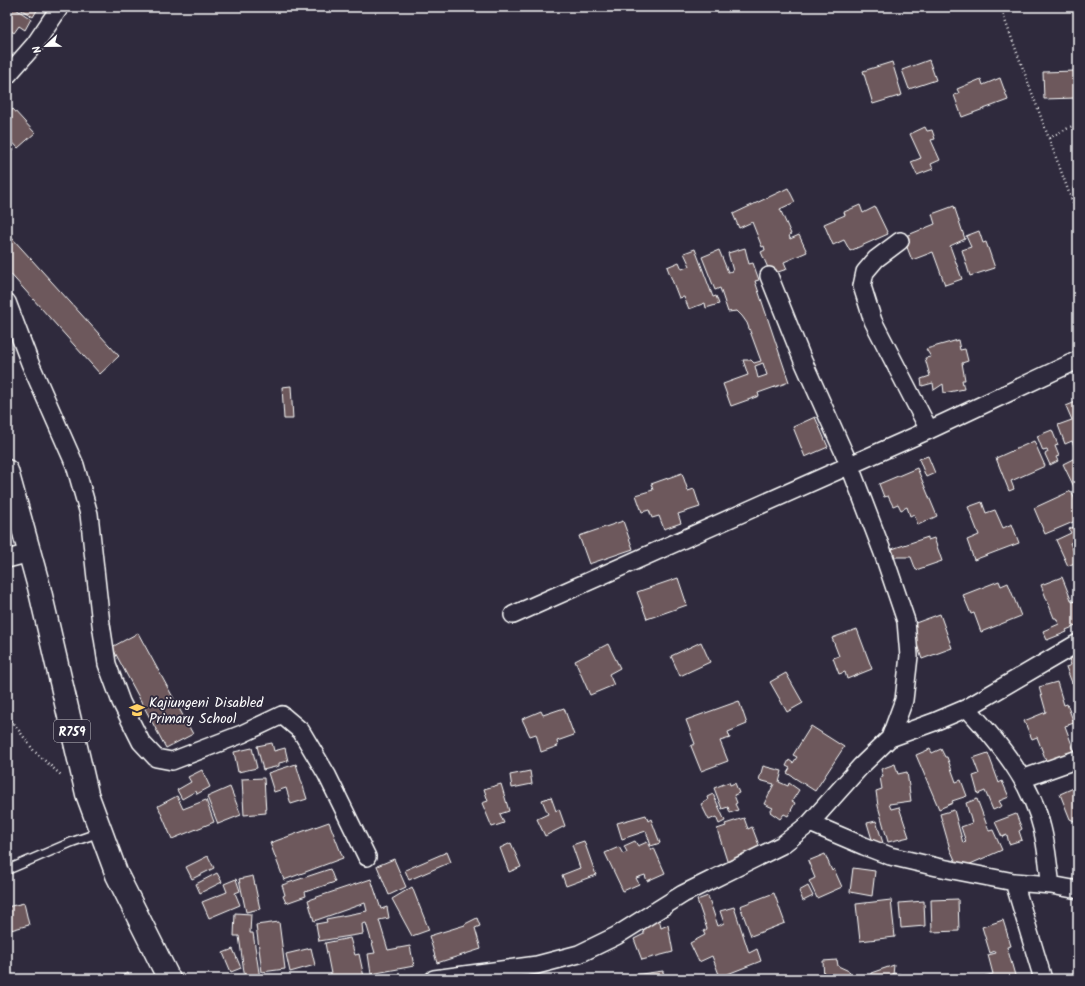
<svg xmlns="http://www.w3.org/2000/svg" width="1085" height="986" font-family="Kalam,sans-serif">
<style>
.building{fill:#6d595b;stroke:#fff;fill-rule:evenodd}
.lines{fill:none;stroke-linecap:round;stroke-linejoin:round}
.lane-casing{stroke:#fff;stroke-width:11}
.street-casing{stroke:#fff;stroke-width:20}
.primary-casing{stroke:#fff;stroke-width:25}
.path{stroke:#fff;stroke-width:2.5;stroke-dasharray:1 3;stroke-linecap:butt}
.lane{stroke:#2f2a3d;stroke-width:8}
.street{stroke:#2f2a3d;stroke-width:17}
.primary{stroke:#2f2a3d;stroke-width:22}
.labels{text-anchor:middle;stroke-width:3.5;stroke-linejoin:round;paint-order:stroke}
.shield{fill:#2f2a3d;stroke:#c1bfc5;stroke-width:1}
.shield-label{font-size:13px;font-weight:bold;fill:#fff}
.poi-label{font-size:14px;fill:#fff;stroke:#2f2a3d;text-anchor:start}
</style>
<rect width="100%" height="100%" fill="#2f2a3d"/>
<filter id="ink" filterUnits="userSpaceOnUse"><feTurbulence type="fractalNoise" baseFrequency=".025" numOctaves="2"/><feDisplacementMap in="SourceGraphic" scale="8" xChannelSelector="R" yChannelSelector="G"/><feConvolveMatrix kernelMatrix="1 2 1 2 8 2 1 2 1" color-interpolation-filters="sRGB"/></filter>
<g filter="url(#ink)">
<path class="building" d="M7 7H13L31 19 25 30 19 26 14 33 7 28Z
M17 7H39L33 17Z
M7 31 12 35 7 39Z
M929 60 936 80 909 89 902 70Z
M892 62 902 95 873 104 863 71Z
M1075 71 1076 98 1044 99 1043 72Z
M1000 78 1008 100 962 117 954 95 959 93 957 89 981 79 983 85Z
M13 109 35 133 18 148 7 136V114Z
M925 127 927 131 932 130 935 139 931 140 940 160 931 164 933 169 917 175 911 162 921 158 910 134Z
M7 142 14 149 7 156Z
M1078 186V200L1073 188Z
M788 188 795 202 780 209 791 234 789 235 790 239 799 235 807 252 784 262 787 269 772 274 770 268H768L761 252 765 250 764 246 762 247 752 222 739 228 733 214Z
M860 205 863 213 875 207 888 234 850 251 844 240 833 245 824 224 845 215 844 212Z
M954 206 965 239 950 246 962 279 945 285 933 252 912 260 903 237 935 224 932 214Z
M979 231 983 243 986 242 995 268 970 276 962 250 971 247 966 236Z
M12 238 119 356 100 374 7 270V243Z
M745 248 749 264 753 263 759 280 755 281 789 382 758 393 759 396 731 406 723 384 748 375 743 360H751L754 363 761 361 747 323 742 316 737 311 728 312 720 288 715 290 702 257 719 250 728 272 733 271 728 253ZM763 363 767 375 758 378 755 366Z
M695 249 713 297 716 296 719 304 706 308 705 303 689 309 684 297 679 298 667 267 679 262 682 269 690 266 684 253Z
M958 340 960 350 965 349 968 361 962 363 965 380H962L964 389 944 393 943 384 934 390 933 383 922 386 921 379 930 376 925 358 931 357 926 349Z
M291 386 293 419H284L282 387Z
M1078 401V447L1075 448 1072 441 1065 444 1058 425 1072 420 1066 406Z
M815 417 828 447 805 457 793 427Z
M1052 430 1058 445 1055 446 1059 456 1056 457 1058 461 1050 465 1045 454 1048 452 1047 450 1043 451 1037 436Z
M1034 441 1045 466 1011 481 1014 489 1009 491 996 458Z
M928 456 935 473 926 477 919 459Z
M1077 457 1078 491H1076L1063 464Z
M917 468 937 516 918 525 914 514 910 516 907 507 901 510 898 504 893 506 888 496 884 497 879 484Z
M682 473 688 491 694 489 700 507 678 514 681 523 664 529 659 516 652 518 649 510 642 512 636 495 653 490 651 484Z
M1071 491 1078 506V520L1045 534 1034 508Z
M982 502 986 513 995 510 1003 528 1012 524 1019 543 974 560 967 540 979 535 968 507Z
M623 521 633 549 589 564 579 536Z
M1078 525V540L1070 543 1078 561 1068 566 1056 540 1071 533 1069 529Z
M928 537V540L934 538 942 561 916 570 911 557H895L892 549Z
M1062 577 1072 602 1078 600V625L1066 630 1067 632 1047 640 1043 631 1059 624 1056 618H1054L1041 585Z
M678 578 687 605 647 619 637 592Z
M999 581 1001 586 1008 583 1021 616 981 632 974 613 971 614 963 595Z
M940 614 952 648 922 659 910 625Z
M857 629 872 669 847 679 845 672 839 674 833 658 839 656 832 638Z
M138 633 193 734 166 748 112 647Z
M701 642 710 662 680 676 671 656Z
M608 644 620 668 609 674 614 685 590 695 575 661Z
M1078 656V680L1072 683 1066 667 1071 665 1069 659Z
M786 673 803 703 787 712 770 682Z
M1057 682 1064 705 1067 704 1074 723 1065 726 1075 753 1047 763 1037 737 1032 739 1024 721 1046 712 1039 687Z
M739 701 747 724 728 732 730 738 720 741 728 761 701 771 691 746 695 744 686 720Z
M564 708 574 735 557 741 558 746 541 752 536 734 530 736 522 719 541 711 543 715Z
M811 726 844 747 815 791 787 773 790 768 786 766 789 760 793 763 797 757 793 755Z
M272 743 274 751 285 748 288 761 279 763V766L263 770 257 746Z
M252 748 257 768 238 772 234 752Z
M930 749 932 753 941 749 945 757H947L956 782 961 780 967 796 952 801 953 803 939 809 916 755Z
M988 753 999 783 1002 781 1009 797 999 801 1002 806 993 810 985 791 978 794 973 776 979 774 973 758Z
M296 764 307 799 291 804 286 788 274 792 268 773Z
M895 764 898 774 907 772 911 801 889 804 891 809 899 807 909 837 888 842 878 806 876 791 882 789 880 777 883 776 881 769Z
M763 766 782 771 779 782 788 786 789 783 799 790 792 801 795 803 788 816 784 814 780 819 770 812 773 808 764 804 774 784 759 780Z
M202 770 210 787 197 794 196 791 182 799 177 790 191 782 188 777Z
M530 771 532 784 512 788 510 775Z
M264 778 266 813 244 815 242 779Z
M729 782 730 785 735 783 739 793 734 795 737 803 735 804 738 810 730 813 728 807 722 809 714 788Z
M501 784 509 811 500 814 504 823 492 827 482 803 488 801 484 789Z
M1078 786V823L1070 819 1060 794Z
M230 787 241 815 218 824 207 797Z
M713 794 725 821 719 824 716 817 709 820 701 804 708 800 707 797Z
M177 796 183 809 206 800 214 822 172 839 158 806Z
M551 797 556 811 559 809 565 826 545 836 537 819 548 814 542 800Z
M977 799 989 831 993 830 1002 850 959 869 950 849 940 814 954 810 963 843 966 842 961 827 972 823 966 803Z
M1016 814 1022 829 1019 831 1022 840 1009 844 1007 835 1002 837 995 822Z
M646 815 648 821 651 819 660 843 651 846 646 831 622 839 617 823Z
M744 818 748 829 752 827 762 853 728 864 717 829 726 826 725 824Z
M876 821 883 843 874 846 867 823Z
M329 822 343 858 284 880 270 843Z
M584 841 596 875 566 886 562 875 580 868 572 845Z
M635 841 638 846 647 842 651 850 654 848 665 873 647 881 645 875 636 878 639 884 623 891 605 853 619 847 623 854 627 852 624 846Z
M511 843 521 867 509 872 500 848Z
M447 852 451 862 409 880 405 870Z
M825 854 832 871 834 869 842 887 817 898 809 881 815 878 808 861Z
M208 856 214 868 192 879 186 867Z
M394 859 406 887 389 895 377 866Z
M853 868 875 871 872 896 850 892Z
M330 869 335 882 305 892 306 896 286 903 283 896 285 895 282 885Z
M217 873 222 882 200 893 196 884Z
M253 876 260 909 246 912 239 879Z
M236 879 240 891 235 893 240 905 209 918 202 902 227 892 224 884Z
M371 879 381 909 387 907 389 918 379 920 388 950 410 946 414 966 371 974 368 954 375 953 366 923 362 924 363 934 319 941 316 924 327 922 326 919 367 911 365 903 314 921 308 900Z
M808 886 813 896 803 901 799 891Z
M412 887 429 930 412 936 392 899Z
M774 893 785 923 751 936 740 906Z
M708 896 718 926 724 923 720 911 734 907 749 953 757 949 761 961 720 977 712 956 699 962 690 943 705 935 703 931 707 929 697 900Z
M958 899 959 931 932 932 931 900Z
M891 900 895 937 860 941 856 904Z
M924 901 925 926 901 928 899 903Z
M24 903 29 925 7 931V907Z
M235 913 251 914 250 933H253L260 979H245L239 936H234Z
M477 918 480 926 475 928 481 949 437 963 429 936 465 925V924Z
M659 918 661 928 668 925 673 952 642 960 634 939 644 934 642 921Z
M1003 920 1011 946 1007 947 1016 979H985V976L993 974 988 955 996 953 995 951 990 953 982 927Z
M279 922 285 969 262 972 256 925Z
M350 938 355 955 359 954 364 977 354 979H332L325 943Z
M311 948 315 965 290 972 286 954Z
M233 949 241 968 231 972 223 953Z
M837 960 838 966 849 971 851 979H824L823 961Z
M894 965 893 975 894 973 918 978V979H870L871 973Z
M663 971 664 979H635L634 975Z
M128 973 130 979H114Z
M1078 973V979H1070Z"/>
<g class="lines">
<defs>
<path id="lane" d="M7 870 72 842 101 832"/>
<path id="street" d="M7 76 35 44 60 7
M900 241 876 259 865 272 862 286 873 321 929 430
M7 302 30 363 75 465 89 514 101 624 107 664 121 702 141 742 156 758 172 761 242 734 282 715 301 731 327 775 367 857
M7 559 30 553
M513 615 929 430 1078 360
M967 708C999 743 1031 781 1042 828 1047 847 1048 867 1051 885
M890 738 934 722 967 708 1078 643
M1022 779 1078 759
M810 823 864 846 890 856 937 867 1014 882 1051 885 1078 890
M1014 882 1043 979
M434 979 537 965 579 954 616 936 683 894 782 845 810 823 861 766 890 738 904 700 909 656 906 621 883 553 849 464 803 361 769 276"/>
<path id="primary" d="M7 471 39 587 87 794 117 875 169 979"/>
</defs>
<use href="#lane" class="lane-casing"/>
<use href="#street" class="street-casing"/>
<use href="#primary" class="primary-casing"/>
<path class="path" d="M1000 7 1078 217
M1049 138 1078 123
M7 714 34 751 62 776"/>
<use href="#lane" class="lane"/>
<use href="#street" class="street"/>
<use href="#primary" class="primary"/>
</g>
</g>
<defs>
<symbol id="school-bare" viewBox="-9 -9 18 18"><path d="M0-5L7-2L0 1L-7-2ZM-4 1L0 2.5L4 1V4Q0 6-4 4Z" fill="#ffd166" stroke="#2f2a3d" stroke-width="2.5" paint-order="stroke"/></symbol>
</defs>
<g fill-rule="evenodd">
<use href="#school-bare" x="126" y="699" width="22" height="22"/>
</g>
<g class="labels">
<rect class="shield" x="54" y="720" width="36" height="22" rx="3"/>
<g class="shield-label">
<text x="72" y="736">R759</text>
</g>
<g class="poi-label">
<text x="149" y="707">Kajiungeni Disabled<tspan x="149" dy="16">Primary School</tspan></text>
</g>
</g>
<rect width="1085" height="986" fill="none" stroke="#2f2a3d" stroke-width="24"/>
<rect x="12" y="12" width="1061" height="962" fill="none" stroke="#fff" stroke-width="1.5" filter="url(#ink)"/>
<g transform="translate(46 46) rotate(248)" stroke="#2f2a3d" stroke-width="3" paint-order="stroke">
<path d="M0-3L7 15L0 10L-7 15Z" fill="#ffffff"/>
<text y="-6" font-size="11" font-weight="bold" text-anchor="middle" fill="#ffffff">N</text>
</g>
</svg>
